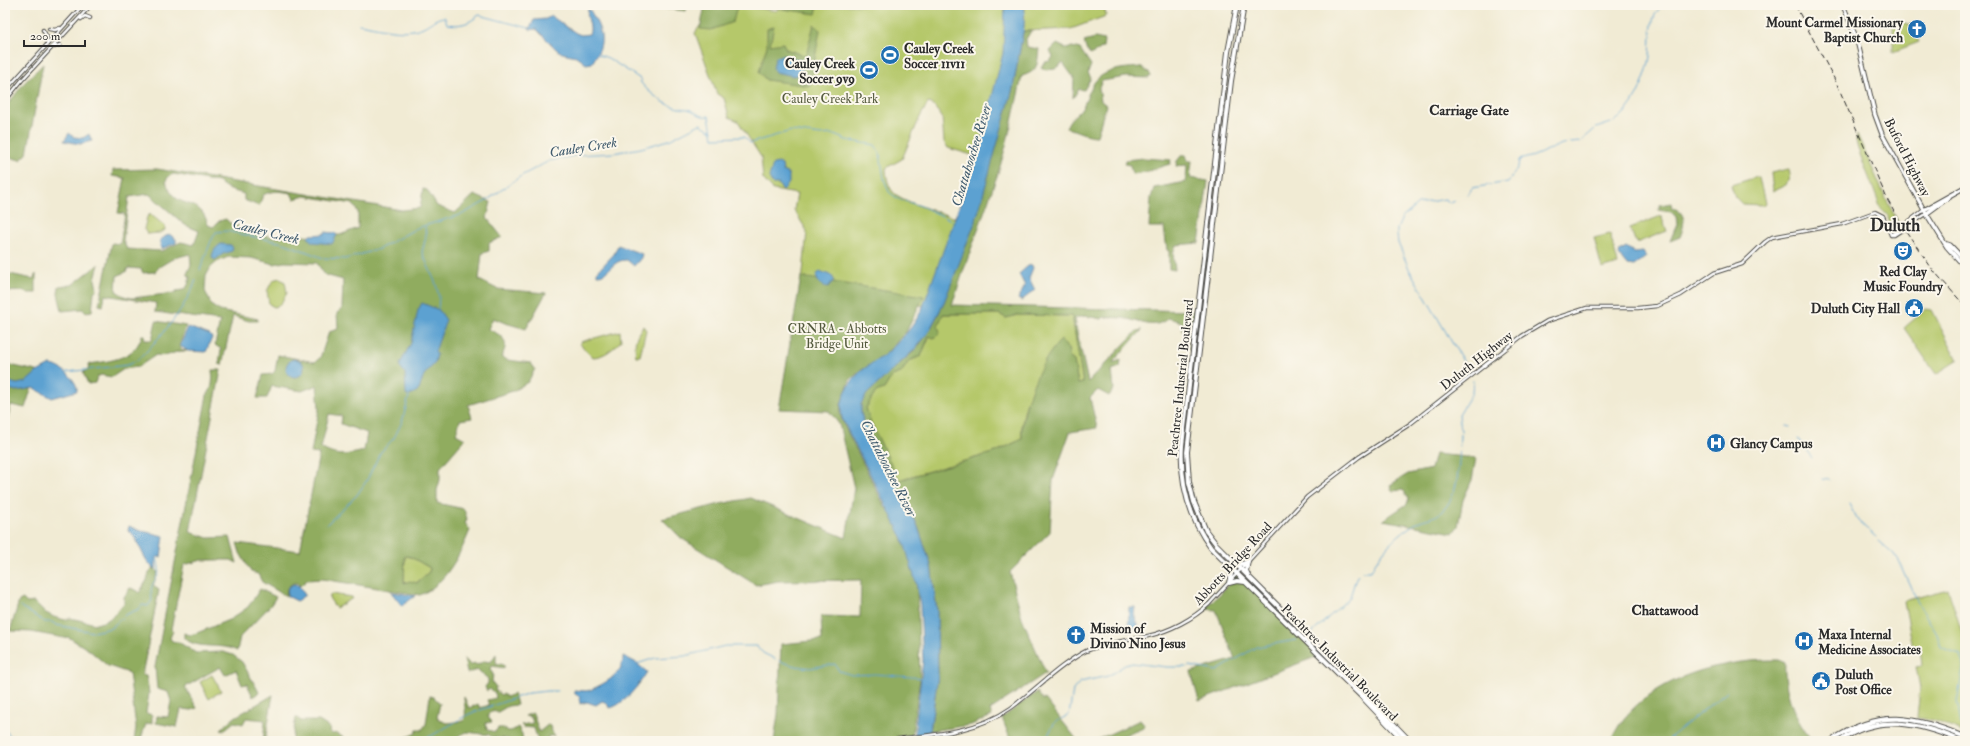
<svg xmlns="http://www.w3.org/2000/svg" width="1970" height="746" font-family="'IM FELL Double Pica',serif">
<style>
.green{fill:#b5c86b;stroke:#707a4b}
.forest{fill:#90ac5f;stroke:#5e6c45;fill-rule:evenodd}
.water{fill:#5ca1d1;stroke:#44667e}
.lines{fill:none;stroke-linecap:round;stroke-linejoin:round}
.stream{stroke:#5ca1d1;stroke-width:1}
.secondary-casing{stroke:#494844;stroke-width:4.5}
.primary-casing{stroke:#494844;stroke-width:5.5}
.highway-casing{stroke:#494844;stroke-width:6}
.secondary{stroke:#fff;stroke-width:2.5}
.primary{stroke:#fff;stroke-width:3.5}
.highway{stroke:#fff;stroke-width:4}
.rail{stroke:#2b2b2b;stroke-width:1;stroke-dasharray:6 3;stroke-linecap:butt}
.labels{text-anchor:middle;stroke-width:4;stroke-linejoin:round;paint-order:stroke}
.poi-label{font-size:13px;font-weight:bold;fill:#2b2b2b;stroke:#fbf7ec;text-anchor:start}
.park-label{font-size:13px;fill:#545a3e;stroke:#fbf7ec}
.street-label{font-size:13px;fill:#2b2b2b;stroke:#fbf7ec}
.neighbourhood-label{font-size:14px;font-weight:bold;fill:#2b2b2b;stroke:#fbf7ec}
.water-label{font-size:14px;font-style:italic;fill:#3f5a6d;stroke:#fbf7ec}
.district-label{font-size:17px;font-weight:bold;fill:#2b2b2b;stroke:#fbf7ec}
</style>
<rect width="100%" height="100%" fill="#fbf7ec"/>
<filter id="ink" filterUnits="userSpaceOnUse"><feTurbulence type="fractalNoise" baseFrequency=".025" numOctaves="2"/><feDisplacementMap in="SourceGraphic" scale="8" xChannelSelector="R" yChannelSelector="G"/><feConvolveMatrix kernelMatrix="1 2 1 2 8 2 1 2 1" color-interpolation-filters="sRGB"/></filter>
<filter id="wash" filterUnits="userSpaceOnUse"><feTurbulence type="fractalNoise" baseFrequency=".012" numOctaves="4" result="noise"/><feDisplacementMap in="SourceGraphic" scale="16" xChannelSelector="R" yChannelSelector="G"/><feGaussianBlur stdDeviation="0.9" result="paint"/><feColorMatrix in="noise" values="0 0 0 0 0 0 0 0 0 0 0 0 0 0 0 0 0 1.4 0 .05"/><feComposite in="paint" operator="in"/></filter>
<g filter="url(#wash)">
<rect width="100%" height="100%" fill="#f1ebd4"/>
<path class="green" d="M714 5H738L776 11 783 5H1010V23L979 157 948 148 944 142 942 117 932 104 928 103 920 117 902 159 886 168C886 176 888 186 893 192 902 202 943 213 958 219L925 306 802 283 807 231 794 210 797 194 773 190 763 179 761 157 738 121 729 117 724 98 717 94 695 33Z
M1025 5H1104L1106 16 1071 29 1023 31Z
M1893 19 1911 25 1919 42 1893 52Z
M1857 134 1887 201 1899 224 1895 227 1890 225 1888 216 1881 209 1858 149 1856 141Z
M1789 169 1790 175 1786 185 1773 191 1771 173Z
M1757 177 1759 178 1765 203 1763 205 1742 204 1735 197 1731 185Z
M150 214 165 226V230L160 233 147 234 144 229 147 217Z
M1661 216 1667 231 1636 243 1630 228Z
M1610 234 1618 264 1602 269 1594 238Z
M279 278 285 282 287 293 280 305 274 307 269 304 267 291 273 280Z
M1926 309 1932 310 1958 360 1936 374 1904 328Z
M942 314H999L1006 318 1017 315 1072 316 1083 383 1078 384 1074 361 1070 358 1068 349 1060 341C1042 371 1019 402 1022 439L996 452 898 480 870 421 866 408 876 391 884 389 892 376 901 373 909 361 921 356 930 335 938 326Z
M643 326 646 330 640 356H636C634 343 635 337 643 326Z
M620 331 621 341C613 349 604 357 592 357L580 344V342Z
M405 556 411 557 430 568 429 572 416 583H404Z
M1948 589 1965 642V733L1932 720 1917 718 1920 688 1916 667 1922 666 1920 647 1913 648 1904 601Z
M331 594 352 597 353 598 336 608 329 598Z
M212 675 221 691 209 699 200 682Z"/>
<path class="forest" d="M634 5H687L686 11Z
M705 5H818L816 14 776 8 737 7 733 22 711 30 700 29Z
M814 24 820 30 810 86 766 80 759 72 767 46V29L774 26 770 45 783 43 786 49 806 56Z
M1023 31H1031L1026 39 1027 47 1039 49C1037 64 1039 71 1022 76 1015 109 1008 141 998 173 983 217 966 261 952 305L1193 311 1189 349V332L1183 330 1182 322 1168 318C1155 330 1142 322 1127 319 1120 317 1111 318 1104 317L1102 319 1085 316 1075 318 1076 325H1074L1072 316 1017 315 1006 318 999 314H943L938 326 940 332 934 338 929 336 921 356 909 361 901 373 892 376 884 389 876 392 866 408 870 421 899 480 996 452 1022 439C1020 410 1039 361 1061 340L1068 349 1070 358 1074 361 1078 384 1083 383 1074 327H1076L1088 382 1137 331 1142 330 1112 363 1121 360 1120 367 1112 370 1114 389 1109 396 1098 390 1090 398 1097 428 1070 432 1053 480 1050 532 1010 572 1022 618 1046 673 990 710 992 716 971 725 930 731 938 675 937 611 931 565 917 524 864 423C862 417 859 409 862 402 871 381 897 368 913 352 926 338 935 322 943 305L1013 88Z
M1095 38 1104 40 1103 47 1091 55 1086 49 1084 41Z
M1057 44 1067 49 1072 47 1080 49 1091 65 1088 73 1091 78 1084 90 1079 89 1073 98 1074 78 1063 63 1055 69 1046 70 1041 67 1045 62 1050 61 1053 57 1050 51Z
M43 64 27 154 20 160 5 156V108L24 83Z
M1142 67 1151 75 1149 78 1126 77 1102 81 1099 88 1101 101 1106 105 1097 136C1085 136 1077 130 1066 128 1070 117 1074 117 1081 109 1086 103 1088 93 1092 86 1101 69 1124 68 1142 67Z
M1182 155H1186L1188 161H1192L1190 178 1208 181 1199 243 1176 245 1173 253 1175 270 1169 269V251L1167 250 1164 227H1149L1151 198 1154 188 1186 182 1187 165 1176 166 1177 161Z
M1144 158 1171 160 1170 164C1156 168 1147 173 1132 174L1130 165 1124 164 1125 160Z
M157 169 402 210 420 208 423 189 427 190 437 206 455 213 474 195 491 202 487 218 502 237 489 243V251L482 253 479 280 497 289 546 293 526 329 505 323 493 318 488 329C502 335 511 341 501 357L507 360 531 363 535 369 528 382 513 391 468 405 472 418 460 420 456 434 465 439 440 468V480L437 490V503L464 509 467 519 465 523 470 530C461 553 445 585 420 595L322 579 307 580 300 586 297 583H293L287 588 286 596 262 582 258 574 251 572 240 553 237 543 300 551 319 454 311 453 319 409 317 385 302 391 272 386 267 398H257L263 375 272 374 275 371 278 355 315 362 320 358 329 332 338 329 337 313 342 309 343 280 325 275 317 263 284 262 274 264 251 258 228 257 217 262 211 267 206 276 205 291 212 306 220 311 258 319 257 321H249L233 316 222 365 219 364 221 349 215 345 220 321 155 312 156 303 105 295 103 306 99 305 112 243 120 244 125 214 118 213 125 178 112 176 113 170ZM173 174 218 182 230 190 244 194V200L259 206 263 195C273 190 280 191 291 193L294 199 305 196 353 204 358 212V228L340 235 272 237 252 232 230 223 226 219 219 221 213 227 208 225C200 193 175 214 166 181L168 177ZM149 194 185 225 199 231 194 245 181 242 162 251 127 249 123 241 129 197ZM190 254 191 265 187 274 190 277 188 285 183 290 176 291 175 293 132 298 124 296 116 291 117 276 126 272 128 268 141 269 143 273 155 272 159 267 174 258ZM329 414 342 416 341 424 367 433 364 451C347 455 337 458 321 448ZM405 556 411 557 430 568 429 572 417 583 410 581 404 583Z
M1671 203 1672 208C1687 211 1685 225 1680 237L1670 241 1677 224 1676 217 1671 212 1658 210 1660 205Z
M99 264 95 279 97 289 94 292 92 311 87 312 82 309 62 311 58 294 59 286 72 285Z
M5 273 33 279 36 274V293H26L24 291 5 292Z
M801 277 924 296 906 332 880 360 860 371 850 380 841 404 840 414 844 425 885 507 895 517 903 541 912 558 917 588 920 679 912 735 913 741H774L778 714 781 644 822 640 821 616 860 617 861 580 779 581 756 585 681 538 662 519 720 504 751 498 846 538 854 488 839 424 829 411 779 409Z
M156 321 186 326 179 346 182 350 187 351C172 350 172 358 156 355L138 367 124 369 112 377 101 375 97 377 95 383 88 384 83 373 88 369 89 364C110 361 136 359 142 335H144L145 340H152Z
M5 364 37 371 25 408 11 405 6 426Z
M212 370H221L190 532 208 538 230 537 237 563 231 560H202L184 565 171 629 173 631 170 638 172 641 180 643 196 653 223 652 233 655 242 662 259 692 253 697 247 684 242 685 236 670 225 675 220 667 185 687 197 708 192 710 181 709 177 727 156 723 157 716 168 717 171 701 168 692 157 689 155 667 207 395C213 389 213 378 212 370Z
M1435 454 1476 458 1472 480 1463 500 1458 526 1453 533 1383 520 1407 504 1409 498 1403 490 1392 491 1390 485 1408 474 1431 469Z
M153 568 158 572 153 586 159 590 142 675 146 676 149 693 146 713 152 715V723L146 724 140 741H134L136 727 129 673 108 666 89 650 68 637 64 638 31 632 10 631 19 601 23 599 27 603 34 602 44 612 54 617 65 620 70 618 96 624 106 621 112 617 124 603V597L130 588 136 590 139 593 147 580 149 572Z
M1239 573 1306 637 1321 655 1199 701 1191 672 1235 659 1216 610 1203 609 1219 595Z
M260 589 276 597 270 606 240 637 237 651C220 642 199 651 184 638V633L190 635 197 633 231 619 248 607Z
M496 654V663L504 665V668L492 666 490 669 493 674 492 682 496 687 495 690 501 695 503 694 507 697 514 693 517 705 508 706 498 712 493 711 488 714V717L492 722 486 723 487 730 495 732 498 728H503C509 733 512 731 518 727L522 734 523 741H511L509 739 492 737 489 735 467 732 458 736 456 741H398L416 733 417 730H422L426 724 430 696 434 697 440 703 437 718 446 723 464 721C467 712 464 706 464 697L469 708 478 704 480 708 489 705 487 700 496 698 495 693 490 689 487 691 485 687 488 683V679L478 670 467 673 464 658 471 666 474 663 477 665 484 661 491 662Z
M1779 660 1785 663C1783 689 1795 722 1813 741H1611C1627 699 1681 672 1724 665 1742 661 1760 660 1779 660Z
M1037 692 1043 700 1045 699 1078 741H1011L1002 718Z
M273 695 265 741H263L265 720 246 718 243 724 234 722 224 730 221 729 235 717Z
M533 713 539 732 549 724 554 736H548V741H538L534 728 523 727 521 725 533 723 531 717 525 716Z
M296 717 301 721H319L330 728 329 732 333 734 336 733 349 741H292Z
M1140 720 1145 726C1138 730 1119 736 1115 741H1094Z"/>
<path class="water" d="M1005 5H1025L1024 27 1013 88 976 220 943 305 927 335 913 351 867 394 861 404V413L864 423 917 524 931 565 937 611 938 675 930 731 931 741H915V728L923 660 920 605 916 583 903 539 843 421C836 402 850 379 865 368 873 362 881 358 888 352 902 339 914 326 922 309L976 160 1003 53Z
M588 9 590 10C602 31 607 41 592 63L586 64 576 56 562 53 556 49 536 29 530 30 529 29 534 20 546 19 551 16 576 33 581 35 589 34C593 26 585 17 588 9Z
M782 55 801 60 803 65 801 74 794 76 775 72 773 68 775 58Z
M69 133 74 137 83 138 89 134 92 141 80 144 64 141Z
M779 163 782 165 783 171 789 174V183L784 190 781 189 779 184H772L769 177 773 164Z
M325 232 335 233 337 235 332 244 312 242 308 237 310 235 324 234Z
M169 234 176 239V243L161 249 160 240Z
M221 244 231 245 233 248 232 251 223 254 215 260 212 258C212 252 216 247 221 244Z
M618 245 642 254 641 258 634 266 627 260C612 259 609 276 597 275V272L614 254Z
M1626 247 1635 253 1643 252 1646 257 1634 266 1627 265 1619 255 1620 251Z
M1032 265 1033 268 1029 278 1035 290 1021 301 1018 299 1025 286 1019 274 1028 266Z
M820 271 832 276 834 280 828 287C821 286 818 283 816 276Z
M422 303 439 310 446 320 435 352 437 354 435 363 424 375 419 390 409 396 406 395 405 373 400 368V364L411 343 418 310Z
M188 327 210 335 212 338 206 352 188 351 180 346Z
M286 368a9 9 0 1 1 18 0a9 9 0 1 1-18 0Z
M50 365C60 365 78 380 77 391L52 398 34 388 16 391 6 388 10 382 17 384 26 382 37 372Z
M129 526 138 530 164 536 161 557H156V570C141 560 141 541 128 530Z
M294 584 299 586 305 595 297 601 287 596 288 587Z
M391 592H392L415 596 402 606Z
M1129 607H1135L1134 615 1140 629 1128 632Z
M623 656 635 662 647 672C640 684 622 707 609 708L607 703 602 701 596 705 587 702 580 704V697L575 694 574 690C578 690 586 692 590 690 603 684 624 675 623 656Z"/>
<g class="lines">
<path class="stream" d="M359 24C378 27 400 34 418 29 429 26 435 17 445 17L447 24C461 26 468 24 479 15L529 28
M597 54 608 58 642 80 640 81C645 90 663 103 672 106 678 109 685 108 691 110 697 113 702 118 709 116L713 138 744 137 750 143 791 131 821 135 832 134 846 140 875 145 880 153 884 179 889 192 898 199 921 206 955 222
M1614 122C1633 110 1644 83 1649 62 1653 45 1646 15 1664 5
M1468 195 1472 188 1508 182 1518 167 1519 160 1534 156 1562 144 1580 142 1596 128 1611 123
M1455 201 1450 203 1445 199 1418 204 1402 218 1397 229V235L1398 243 1410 271 1470 373
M425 227 426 237 422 252 436 284 439 297 438 309
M200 270 211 241 216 232 227 231 284 243 323 258 345 259 379 249 417 228 463 214 486 201 521 176 549 161 577 155 613 153 641 148 669 140 700 124 712 131
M67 372 128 365C140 360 146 352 154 343 172 323 186 305 196 280
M1787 426 1791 427
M1461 431 1459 414 1472 393 1473 381
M1798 439 1812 458
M1823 479 1829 480
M1849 504 1858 521 1876 537
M327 524 357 495 367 480 380 453 394 438 402 422 409 396
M1878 541 1895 556 1900 564 1917 601 1937 634 1941 647 1961 656 1964 664 1957 702C1960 711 1959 719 1962 728
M1363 571H1371C1381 550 1399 532 1420 521 1427 518 1434 518 1440 513 1461 496 1459 458 1460 434
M21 607 45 622H52L56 625 93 632 111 628 125 615 139 609 142 605 148 606 152 600C148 580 159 582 159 569 159 565 157 560 157 556
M1310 635 1350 597 1356 578 1358 575
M779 661 795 666 810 668 835 664 839 671 852 675 875 674 923 678
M637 664 655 658 685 656 725 646H757L763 653 775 659
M1189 666 1217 671 1256 647 1296 640
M5 730 15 741
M417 741 431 736 469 714 529 693 547 691H557
M1045 741 1055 722 1069 715 1073 690 1080 682 1108 676 1125 665 1132 663 1167 667H1186
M1666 741 1727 691"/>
</g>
</g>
<g filter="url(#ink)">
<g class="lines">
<defs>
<path id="secondary" d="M81 19 85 16 90 18
M49 29 55 30 60 28
M43 30 47 37V43
M55 47 60 45
M5 91 83 5
M5 101 22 80 91 5
M1888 227 1894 229 1899 227
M1891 235H1894L1926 214
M1891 235 1924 210
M880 741C924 735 973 735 1011 708 1034 691 1062 663 1086 651 1105 642 1128 641 1148 636 1170 631 1193 619 1209 604L1307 497 1359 457 1410 424 1522 336 1547 321 1587 308H1638L1657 306 1681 295 1714 273 1742 264 1765 242 1772 237 1842 224 1875 212 1883 216 1891 235"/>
<path id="primary" d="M1843 5 1857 40 1875 115 1882 134 1924 210 1947 247 1965 267
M1924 210 1965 187
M1926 214 1949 197
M1947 244 1950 245 1965 261"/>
<path id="highway" d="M1237 5 1228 52 1182 446C1180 483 1189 518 1211 548L1365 700 1404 741
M1244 5 1231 81 1187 452 1189 482 1194 502 1206 531 1216 544 1330 658 1410 741
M1234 562 1243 564 1248 561
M1248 575 1246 571 1248 561
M1229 583 1231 574 1229 566
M1229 583 1237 581 1245 582
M1831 741C1879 708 1915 716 1965 737
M1840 741C1879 712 1922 724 1962 741"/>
</defs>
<use href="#secondary" class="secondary-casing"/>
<use href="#primary" class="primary-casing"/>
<use href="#highway" class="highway-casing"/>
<use href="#secondary" class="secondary"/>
<use href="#primary" class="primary"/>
<use href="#highway" class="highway"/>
<path class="rail" d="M1795 5 1836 82 1888 201 1901 224 1933 270 1965 306"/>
</g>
</g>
<defs>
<symbol id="church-disc" viewBox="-11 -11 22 22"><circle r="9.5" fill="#1f6fb2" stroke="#fbf7ec"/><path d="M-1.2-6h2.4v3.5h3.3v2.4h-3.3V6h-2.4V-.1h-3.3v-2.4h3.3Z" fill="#fff"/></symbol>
<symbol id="stadium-disc" viewBox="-11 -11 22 22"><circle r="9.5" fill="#1f6fb2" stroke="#fbf7ec"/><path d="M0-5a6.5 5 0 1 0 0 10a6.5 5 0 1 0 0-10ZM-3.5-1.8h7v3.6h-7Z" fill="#fff"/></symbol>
<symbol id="theatre-disc" viewBox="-11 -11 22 22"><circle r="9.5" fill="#1f6fb2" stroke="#fbf7ec"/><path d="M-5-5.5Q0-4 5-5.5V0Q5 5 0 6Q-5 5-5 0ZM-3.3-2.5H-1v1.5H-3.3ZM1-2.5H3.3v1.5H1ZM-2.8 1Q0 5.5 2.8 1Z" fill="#fff"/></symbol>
<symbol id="civic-disc" viewBox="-11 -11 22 22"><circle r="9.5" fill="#1f6fb2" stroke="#fbf7ec"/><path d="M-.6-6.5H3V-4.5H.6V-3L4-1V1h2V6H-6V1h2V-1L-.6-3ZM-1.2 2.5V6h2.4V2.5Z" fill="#fff"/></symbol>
<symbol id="hospital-disc" viewBox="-11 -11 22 22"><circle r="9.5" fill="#1f6fb2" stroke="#fbf7ec"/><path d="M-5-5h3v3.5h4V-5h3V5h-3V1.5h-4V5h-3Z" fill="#fff"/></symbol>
</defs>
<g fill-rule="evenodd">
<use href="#church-disc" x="1906" y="18" width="22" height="22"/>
<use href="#stadium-disc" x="879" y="44" width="22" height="22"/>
<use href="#stadium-disc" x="858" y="59" width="22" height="22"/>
<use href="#theatre-disc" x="1892" y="240" width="22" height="22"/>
<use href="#civic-disc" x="1903" y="297" width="22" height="22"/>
<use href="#hospital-disc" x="1705" y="432" width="22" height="22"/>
<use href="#church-disc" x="1065" y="624" width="22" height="22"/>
<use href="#hospital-disc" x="1793" y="630" width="22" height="22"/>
<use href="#civic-disc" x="1810" y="670" width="22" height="22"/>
</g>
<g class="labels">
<g class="poi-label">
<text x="1903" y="27" text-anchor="end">Mount Carmel Missionary<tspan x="1903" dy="15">Baptist Church</tspan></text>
<text x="904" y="53">Cauley Creek<tspan x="904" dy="15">Soccer 11v11</tspan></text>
<text x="855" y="68" text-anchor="end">Cauley Creek<tspan x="855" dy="15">Soccer 9v9</tspan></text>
<text x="1903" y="276" text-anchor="middle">Red Clay<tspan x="1903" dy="15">Music Foundry</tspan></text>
<text x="1900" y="313" text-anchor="end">Duluth City Hall</text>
<text x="1730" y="448">Glancy Campus</text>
<text x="1090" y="633">Mission of<tspan x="1090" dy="15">Divino Nino Jesus</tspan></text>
<text x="1818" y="639">Maxa Internal<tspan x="1818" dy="15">Medicine Associates</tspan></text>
<text x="1835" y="679">Duluth<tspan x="1835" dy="15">Post Office</tspan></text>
</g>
<g class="park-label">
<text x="830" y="103">Cauley Creek Park</text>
<text x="837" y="333">CRNRA - Abbotts<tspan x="837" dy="15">Bridge Unit</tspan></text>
</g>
<g class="street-label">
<text transform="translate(1908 157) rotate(63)" y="5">Buford Highway</text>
<text transform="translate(1476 360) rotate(-38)" y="5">Duluth Highway</text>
<text transform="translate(1180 378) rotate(-84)" y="5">Peachtree Industrial Boulevard</text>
<text transform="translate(1232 563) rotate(-47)" y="5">Abbotts Bridge Road</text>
<text transform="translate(1340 662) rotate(45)" y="5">Peachtree Industrial Boulevard</text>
</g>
<g class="neighbourhood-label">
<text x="1469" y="115">Carriage Gate</text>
<text x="1665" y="615">Chattawood</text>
</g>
<g class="water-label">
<text transform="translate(583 147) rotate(-9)" y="5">Cauley Creek</text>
<text transform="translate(971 155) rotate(-73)" y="5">Chattahoochee River</text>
<text transform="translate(266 231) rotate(14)" y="5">Cauley Creek</text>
<text transform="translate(889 468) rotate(63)" y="5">Chattahoochee River</text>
</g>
<g class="district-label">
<text x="1895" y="231">Duluth</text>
</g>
</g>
<rect width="1970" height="746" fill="none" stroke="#fbf7ec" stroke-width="20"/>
<path d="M24 40v6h61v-6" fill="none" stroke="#2b2b2b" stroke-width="2"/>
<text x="30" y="40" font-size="12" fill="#2b2b2b" stroke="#fbf7ec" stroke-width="3" paint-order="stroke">200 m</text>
</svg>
